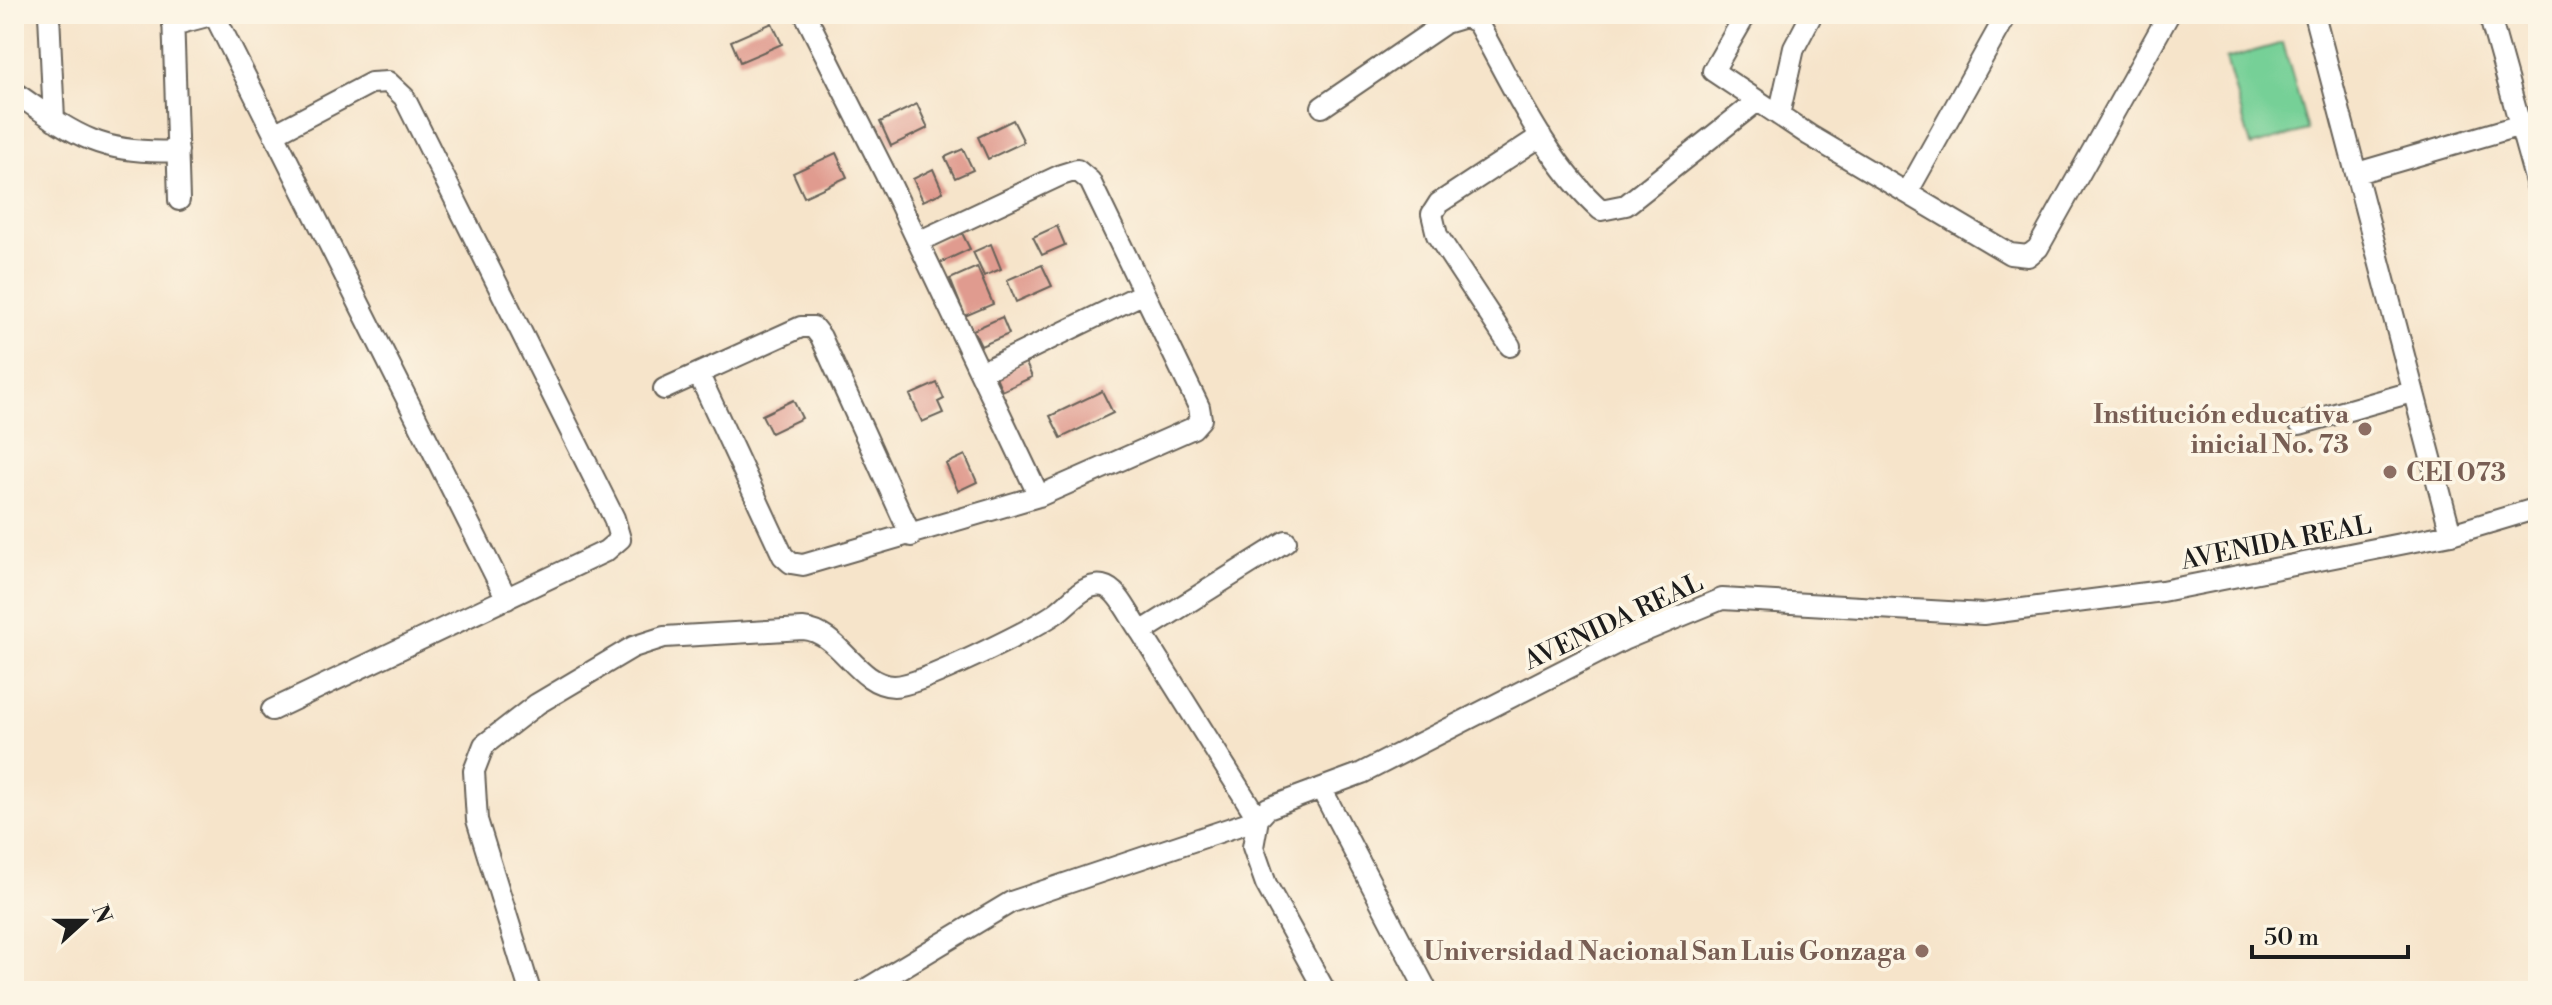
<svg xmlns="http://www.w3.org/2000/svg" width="2552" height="1005" font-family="'Libre Bodoni',serif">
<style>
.green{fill:#76d097;stroke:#49765a;stroke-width:2}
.building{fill:#e09b8f}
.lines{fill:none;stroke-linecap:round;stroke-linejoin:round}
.street-casing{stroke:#686259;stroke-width:24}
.street{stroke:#fff;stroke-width:20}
.education-dot{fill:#8d6e63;stroke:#fcf5e5;stroke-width:3}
.labels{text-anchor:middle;stroke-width:7;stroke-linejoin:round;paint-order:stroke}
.education-label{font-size:26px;font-weight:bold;fill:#785e54;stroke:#fcf5e5;text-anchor:end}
.street-label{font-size:26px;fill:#1c1c1c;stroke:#fcf5e5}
</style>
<rect width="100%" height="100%" fill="#fcf5e5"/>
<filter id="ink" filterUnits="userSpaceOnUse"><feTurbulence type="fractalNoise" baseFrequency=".0125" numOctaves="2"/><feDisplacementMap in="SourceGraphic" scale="16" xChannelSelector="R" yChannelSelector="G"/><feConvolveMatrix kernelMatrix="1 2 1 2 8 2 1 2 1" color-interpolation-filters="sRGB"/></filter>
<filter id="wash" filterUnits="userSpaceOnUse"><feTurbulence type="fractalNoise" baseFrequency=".006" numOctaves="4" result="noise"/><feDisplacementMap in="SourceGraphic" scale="32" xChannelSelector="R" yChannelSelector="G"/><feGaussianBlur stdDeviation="1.8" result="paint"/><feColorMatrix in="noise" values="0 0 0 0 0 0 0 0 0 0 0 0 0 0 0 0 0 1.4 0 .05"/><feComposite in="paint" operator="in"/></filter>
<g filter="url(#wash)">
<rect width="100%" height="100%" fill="#f6e4ca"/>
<path class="green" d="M2283 43 2308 130 2251 146 2226 59Z"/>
<g id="blocks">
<path class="building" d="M772 23 782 44 740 62 731 41Z
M917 104 928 128 891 146 880 122Z
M1013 120 1024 142 988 159 978 137Z
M963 149 973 170 955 178 945 157Z
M836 153 847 177 804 197 793 173Z
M933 169 943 192 923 201 913 179Z
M1057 226 1065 245 1042 255 1033 237Z
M961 231 970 249 940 263 931 244Z
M991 244 1001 269 984 276 973 252Z
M1042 265 1052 286 1016 302 1007 280Z
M977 267 993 304 965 316 950 279Z
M1002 317 1009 334 981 346 973 330Z
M1025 361 1032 377 1002 391 995 374Z
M937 383 944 399 938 402 943 413 922 422 910 395Z
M1102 391 1113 413 1061 438 1050 416Z
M793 400 802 418 771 433 762 415Z
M965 455 977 482 958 491 946 464Z"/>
</g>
</g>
<g filter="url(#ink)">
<use href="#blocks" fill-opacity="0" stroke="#686259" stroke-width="2"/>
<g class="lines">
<defs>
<path id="street" d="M49 14 54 120
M173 14 179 200
M214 14 507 599
M805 14 891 185 1039 496
M1746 14 1713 71 1809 135 2010 254 2028 256 2038 248 2169 14
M2314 14 2451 534
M2489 14 2538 189
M173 25 215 14
M14 92C75 135 100 155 178 151
M1322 107 1445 23 1465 17 1477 22C1513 86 1545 160 1601 210L1626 205 1756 102
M1779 115 1794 48 1812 14
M2357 173 2538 120
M1907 193 2007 14
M1510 346 1437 235 1432 214 1439 203 1541 136
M982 372 1144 293
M699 375 783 556 791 563 803 565 1039 496 1193 428 1201 419 1199 407 1090 181 1077 170 1061 175 918 242
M664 389 801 327H813L821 337 911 536
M2300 424 2412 392
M1141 632 1258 819 1253 847 1266 884 1325 991
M272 710 606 551 620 539 614 518 404 97 388 82 371 83 274 134
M1322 790 1427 991
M530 991 477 820 474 771 484 745 537 704 633 647 664 637 803 629C841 632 856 685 894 686 920 686 1033 629 1056 613 1069 604 1085 582 1103 586 1119 589 1131 620 1141 632L1286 541
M863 991 1011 902 1258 819 1268 808 1362 773 1623 640 1722 599 1983 614 2162 591 2451 534 2538 508"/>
</defs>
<use href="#street" class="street-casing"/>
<use href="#street" class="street"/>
</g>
</g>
<g class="education-dot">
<circle cx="2365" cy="429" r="8"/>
<circle cx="2390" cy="472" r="8"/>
<circle cx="1922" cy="951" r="8"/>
</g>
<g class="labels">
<g class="education-label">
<text x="2349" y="423">Institución educativa<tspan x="2349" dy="30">inicial No. 73</tspan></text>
<text x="2406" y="481" text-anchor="start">CEI 073</text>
<text x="1906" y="960">Universidad Nacional San Luis Gonzaga</text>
</g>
<g class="street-label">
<text transform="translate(2276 542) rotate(-11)" y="9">AVENIDA REAL</text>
<text transform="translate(1613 621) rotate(-25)" y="9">AVENIDA REAL</text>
</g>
</g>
<rect width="2552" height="1005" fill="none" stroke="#fcf5e5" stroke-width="48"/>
<g transform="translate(84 921) rotate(69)" stroke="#fcf5e5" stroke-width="6" paint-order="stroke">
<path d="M0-6L14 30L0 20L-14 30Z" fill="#1c1c1c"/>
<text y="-12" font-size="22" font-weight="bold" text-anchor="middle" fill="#1c1c1c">N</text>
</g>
<path d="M2252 945v12h156v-12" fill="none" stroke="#1c1c1c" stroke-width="4"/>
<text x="2264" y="945" font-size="24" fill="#1c1c1c" stroke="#fcf5e5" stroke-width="6" paint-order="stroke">50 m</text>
</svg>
